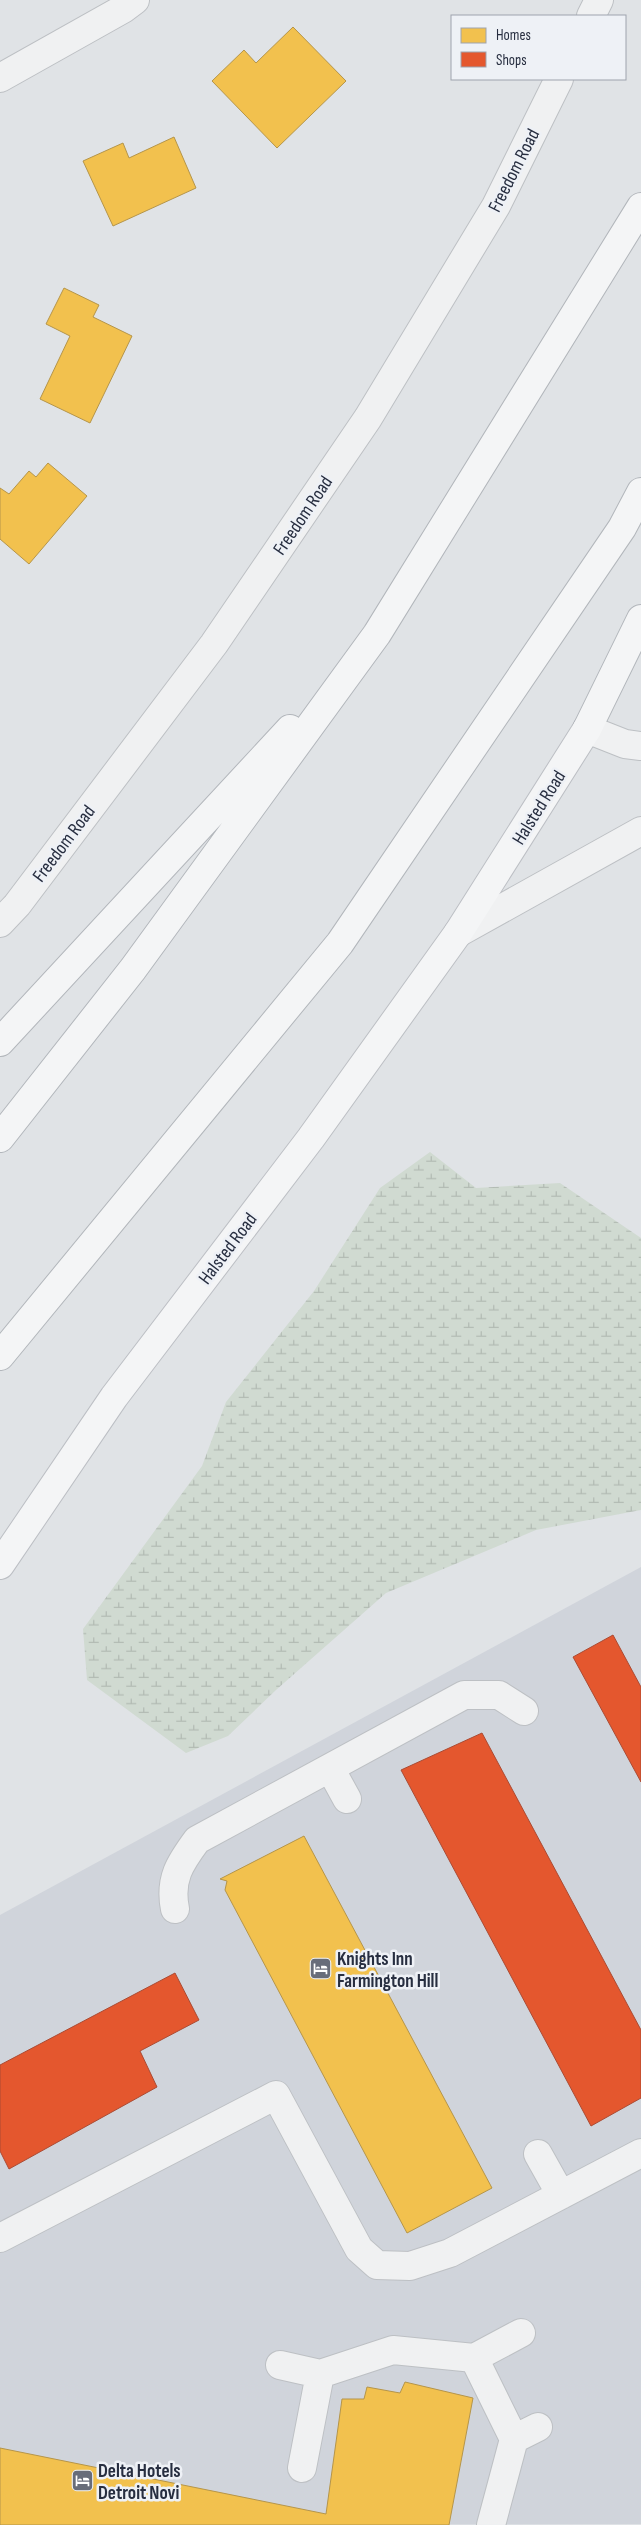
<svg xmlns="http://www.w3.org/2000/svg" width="641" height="2525" font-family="'Sofia Sans Condensed',sans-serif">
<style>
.built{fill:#d0d4db}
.wetland{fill:url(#wetland-marsh)}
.homes{fill:#f2c14e;stroke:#b5954a}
.shops{fill:#e4572e;stroke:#ab4b33}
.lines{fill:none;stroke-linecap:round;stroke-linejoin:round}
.minor-casing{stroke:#bdc0c4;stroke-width:30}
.major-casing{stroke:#bcbfc4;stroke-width:30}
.highway-casing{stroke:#b2b6bb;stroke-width:30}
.minor{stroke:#f0f1f2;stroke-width:28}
.major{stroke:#f4f5f6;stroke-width:28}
.highway{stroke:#f4f5f6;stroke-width:28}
.labels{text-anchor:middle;stroke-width:5;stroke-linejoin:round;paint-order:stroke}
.street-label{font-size:19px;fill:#272e40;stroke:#eef1f6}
.poi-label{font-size:19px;font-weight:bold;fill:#272e40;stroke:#eef1f6;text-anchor:start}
</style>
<defs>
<pattern id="wetland-marsh" width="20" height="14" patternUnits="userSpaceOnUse" patternTransform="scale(1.25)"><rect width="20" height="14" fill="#d0dad1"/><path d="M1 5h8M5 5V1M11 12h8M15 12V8" fill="none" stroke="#b3bbb4"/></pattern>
</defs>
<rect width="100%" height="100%" fill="#e0e3e6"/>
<path class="built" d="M641 1567V2524L0 2525V1915Z"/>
<path class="wetland" d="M430 1152 476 1188 560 1183 641 1238V1510L536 1530 386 1593 276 1690 228 1736 186 1753 87 1680 83 1629 202 1466 226 1402 314 1291 380 1188Z"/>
<path class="homes" d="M293 27 346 81 277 148 212 81 244 50 256 63Z
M174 137 196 188 113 226 83 161 123 143 129 158Z
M64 288 99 305 93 317 132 336 90 423 40 399 70 336 46 324Z
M48 463 87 496 29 564 0 539V488L9 494 29 471 36 477Z
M304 1836 492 2188 407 2233 225 1890 227 1881 220 1879Z
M405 2382 473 2398 449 2525H0V2448L326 2514 342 2399H364L367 2387 400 2393Z"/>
<path class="shops" d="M613 1635 641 1687V1782L573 1657Z
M482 1733 641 2030V2098L591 2126 401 1770Z
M175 1973 199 2020 140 2051 157 2087 9 2169 0 2151V2065Z"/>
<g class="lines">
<defs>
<path id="minor" d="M591 16 599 0
M0 78 123 9 135 0
M587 729 625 744 641 746
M0 923 17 905 214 644 368 418 496 206 559 79
M458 933 641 831
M330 1768 347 1799
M175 1909C169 1879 180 1863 197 1840L464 1695H499L524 1711
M538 2154 561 2195
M0 2238 276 2095 359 2249 377 2265 410 2266 450 2253 641 2153
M474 2358 514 2439 491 2525
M280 2365 320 2374 393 2350 474 2358 521 2333
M514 2439 538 2427
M302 2468 320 2374"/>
<path id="major" d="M0 1565 114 1397 311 1138 458 933 587 729"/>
<path id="highway" d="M587 729 641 619
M0 1042 290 729
M0 1138 133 969 377 634 641 207
M0 1356 340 943 622 528 641 492"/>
</defs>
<use href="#minor" class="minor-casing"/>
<use href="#major" class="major-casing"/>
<use href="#highway" class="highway-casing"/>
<use href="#minor" class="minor"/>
<use href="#major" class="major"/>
<use href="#highway" class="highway"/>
</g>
<defs>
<symbol id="hotel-square" viewBox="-11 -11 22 22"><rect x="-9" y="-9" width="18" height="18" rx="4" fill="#686d7a" stroke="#eef1f6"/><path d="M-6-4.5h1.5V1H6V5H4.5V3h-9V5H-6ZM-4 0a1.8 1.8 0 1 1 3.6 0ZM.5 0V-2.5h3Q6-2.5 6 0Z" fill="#fff"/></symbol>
</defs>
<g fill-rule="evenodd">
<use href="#hotel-square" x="308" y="1956" width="25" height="25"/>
<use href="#hotel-square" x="70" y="2468" width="25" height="25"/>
</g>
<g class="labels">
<g class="street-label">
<text transform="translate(513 170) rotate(-63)" y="7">Freedom Road</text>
<text transform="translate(302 515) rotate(-56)" y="7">Freedom Road</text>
<text transform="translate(538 807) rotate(-58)" y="7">Halsted Road</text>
<text transform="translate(63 843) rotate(-53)" y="7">Freedom Road</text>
<text transform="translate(227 1248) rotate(-53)" y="7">Halsted Road</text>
</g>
<g class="poi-label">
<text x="337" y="1965">Knights Inn<tspan x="337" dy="22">Farmington Hill</tspan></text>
<text x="98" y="2477">Delta Hotels<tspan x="98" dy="22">Detroit Novi</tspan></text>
</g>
</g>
<rect x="451" y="15" width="175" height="65" fill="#eef1f6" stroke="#9ea3ad"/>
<rect x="461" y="28" width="25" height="15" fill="#f2c14e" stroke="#9ea3ad"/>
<text x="496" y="40" font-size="15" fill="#272e40">Homes</text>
<rect x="461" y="52" width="25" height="15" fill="#e4572e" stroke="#9ea3ad"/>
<text x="496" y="65" font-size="15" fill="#272e40">Shops</text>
</svg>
